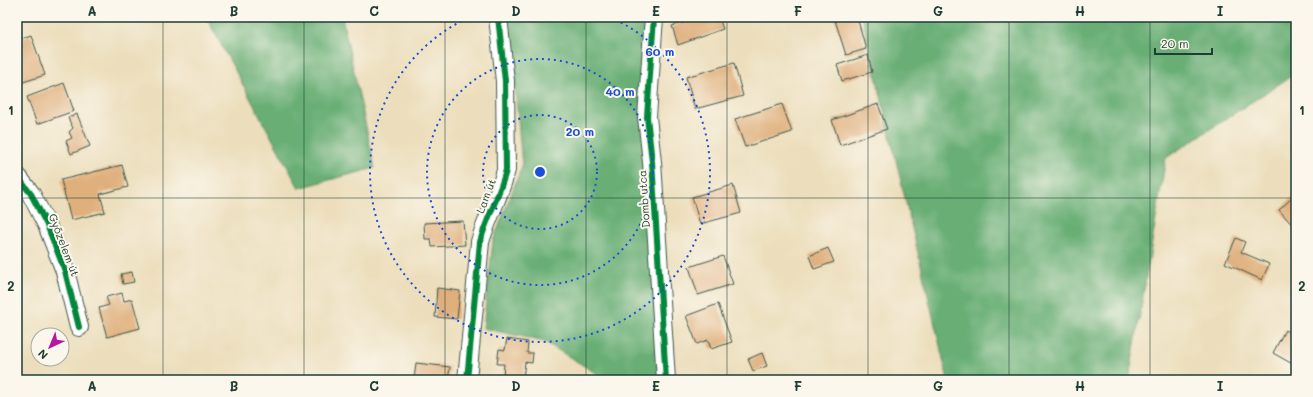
<svg xmlns="http://www.w3.org/2000/svg" width="1313" height="397" font-family="Mali,sans-serif">
<style>
.forest{fill:#68ae74;stroke:#447654}
.building{fill:#dfaf7c}
.lines{fill:none;stroke-linecap:round;stroke-linejoin:round}
.minor-casing{stroke:#3e5548;stroke-width:20}
.minor{stroke:#fff;stroke-width:18}
.cycleway-casing{stroke:#fbf7ec;stroke-width:8}
.cycleway{stroke:#00873e;stroke-width:6}
.grid{fill:none;stroke:#1f3d34;stroke-width:1;stroke-opacity:0.55}
.ring{fill:none;stroke:#1d4ed8;stroke-width:2;stroke-dasharray:2 4}
.labels{text-anchor:middle;stroke-width:4;stroke-linejoin:round;paint-order:stroke}
.street-label{font-size:11px;fill:#1f3d34;stroke:#fbf7ec}
.centre{fill:#1d4ed8;stroke:#fbf7ec;stroke-width:2}
.ring-label{font-size:12px;text-anchor:middle;font-weight:bold;fill:#1d4ed8;stroke:#fbf7ec;stroke-width:4;stroke-linejoin:round;paint-order:stroke}
.neatline{fill:none;stroke:#1f3d34;stroke-width:1.5}
.grid-label{font-size:13px;text-anchor:middle;font-weight:bold;fill:#1f3d34}
</style>
<rect width="100%" height="100%" fill="#fbf7ec"/>
<filter id="ink" filterUnits="userSpaceOnUse"><feTurbulence type="fractalNoise" baseFrequency=".025" numOctaves="2"/><feDisplacementMap in="SourceGraphic" scale="8" xChannelSelector="R" yChannelSelector="G"/><feConvolveMatrix kernelMatrix="1 2 1 2 8 2 1 2 1" color-interpolation-filters="sRGB"/></filter>
<filter id="wash" filterUnits="userSpaceOnUse"><feTurbulence type="fractalNoise" baseFrequency=".012" numOctaves="4" result="noise"/><feDisplacementMap in="SourceGraphic" scale="16" xChannelSelector="R" yChannelSelector="G"/><feGaussianBlur stdDeviation="0.9" result="paint"/><feColorMatrix in="noise" values="0 0 0 0 0 0 0 0 0 0 0 0 0 0 0 0 0 1.4 0 .05"/><feComposite in="paint" operator="in"/></filter>
<g filter="url(#wash)">
<rect width="100%" height="100%" fill="#ecdebc"/>
<path class="forest" d="M206 17H342L375 168 299 188Z
M509 17H653L662 380H607L545 342 483 328 493 241 522 166Z
M862 17H1296V73L1166 158 1129 380H948Z"/>
<g id="blocks">
<path class="building" d="M684 17H719L723 29 678 45 672 26 686 22Z
M834 17H857L866 49 846 55Z
M31 35 45 75 17 84V40Z
M868 55 872 72 842 81 837 65Z
M734 63 743 96 695 109 686 77Z
M64 83 74 111 37 124 27 97Z
M782 104 792 132 745 147 735 119Z
M878 104 887 129 840 145 832 120Z
M77 114 90 146 71 154 66 141 72 138 69 132 73 128 68 118Z
M122 165 128 187 100 194 105 212 71 220 61 180Z
M733 185 741 213 700 224 692 197Z
M1296 194V229L1279 210Z
M463 221 465 245 432 247 431 239H425L424 223Z
M1236 238 1245 242 1241 252 1269 264 1262 280 1225 263Z
M828 248 834 262 814 269 809 256Z
M723 256 733 284 698 295 689 267Z
M132 272 134 282 123 284 121 274Z
M437 288 460 291 457 319 435 317Z
M122 293 124 301 132 299 140 328 107 337 99 308 109 305 106 297Z
M718 304 732 342 711 349 708 340 697 344 686 316Z
M1285 330 1293 335 1296 330V366L1273 353Z
M507 339 528 342 527 353H533L532 363 525 362 523 378 503 376 504 364H497L499 349 505 350Z
M762 353 767 366 753 371 748 359Z
M416 363 450 367 448 380H414Z"/>
</g>
</g>
<g filter="url(#ink)">
<use href="#blocks" fill-opacity="0" stroke="#3e5548" stroke-width="1"/>
<g class="lines">
<defs>
<path id="minor" d="M654 17 647 117 652 162 666 380
M17 176 31 194 47 225 65 271 79 327
M467 380 480 242C487 217 500 195 506 170L505 81 498 17"/>
</defs>
<use href="#minor" class="minor-casing"/>
<use href="#minor" class="minor"/>
<defs>
<path id="cycleway" d="M654 17 647 117 652 162 666 380
M17 176 31 194 47 225 65 271 79 327
M467 380 480 242C487 217 500 195 506 170L505 81 498 17"/>
</defs>
<use href="#cycleway" class="cycleway-casing"/>
<use href="#cycleway" class="cycleway"/>
</g>
</g>
<path class="grid" d="M163 17V380M304 17V380M445 17V380M586 17V380M727 17V380M868 17V380M1009 17V380M1150 17V380M17 198H1296"/>
<g class="ring">
<circle cx="540" cy="172" r="57"/>
<circle cx="540" cy="172" r="113"/>
<path d="M610 17A170 170 0 1 1 470 17"/>
</g>
<g class="labels">
<g class="street-label">
<text transform="translate(486 196) rotate(-69)" y="4">Lam út</text>
<text transform="translate(644 199) rotate(-94)" y="4">Domb utca</text>
<text transform="translate(64 245) rotate(69)" y="4">Győzelem út</text>
</g>
</g>
<circle cx="540" cy="172" r="6" class="centre"/>
<g class="ring-label">
<text x="660" y="56">60 m</text>
<text x="620" y="96">40 m</text>
<text x="580" y="136">20 m</text>
</g>
<rect width="1313" height="397" fill="none" stroke="#fbf7ec" stroke-width="44"/>
<g transform="translate(50 347) rotate(224)"><circle r="19" fill="#fbf7ec" stroke="#a3ada2"/>
<path d="M0-3L7 15L0 10L-7 15Z" fill="#b5179e"/>
<text y="-6" font-size="11" font-weight="bold" text-anchor="middle" fill="#1f3d34">N</text>
</g>
<path d="M1155 48v6h57v-6" fill="none" stroke="#1f3d34" stroke-width="2"/>
<text x="1161" y="48" font-size="12" fill="#1f3d34" stroke="#fbf7ec" stroke-width="3" paint-order="stroke">20 m</text>
<rect x="22" y="22" width="1269" height="353" class="neatline"/>
<g class="grid-label">
<text x="92" y="16">A</text>
<text x="234" y="16">B</text>
<text x="374" y="16">C</text>
<text x="516" y="16">D</text>
<text x="656" y="16">E</text>
<text x="798" y="16">F</text>
<text x="938" y="16">G</text>
<text x="1080" y="16">H</text>
<text x="1220" y="16">I</text>
<text x="11" y="115">1</text>
<text x="1302" y="115">1</text>
<text x="11" y="291">2</text>
<text x="1302" y="291">2</text>
<text x="92" y="391">A</text>
<text x="234" y="391">B</text>
<text x="374" y="391">C</text>
<text x="516" y="391">D</text>
<text x="656" y="391">E</text>
<text x="798" y="391">F</text>
<text x="938" y="391">G</text>
<text x="1080" y="391">H</text>
<text x="1220" y="391">I</text>
</g>
</svg>
